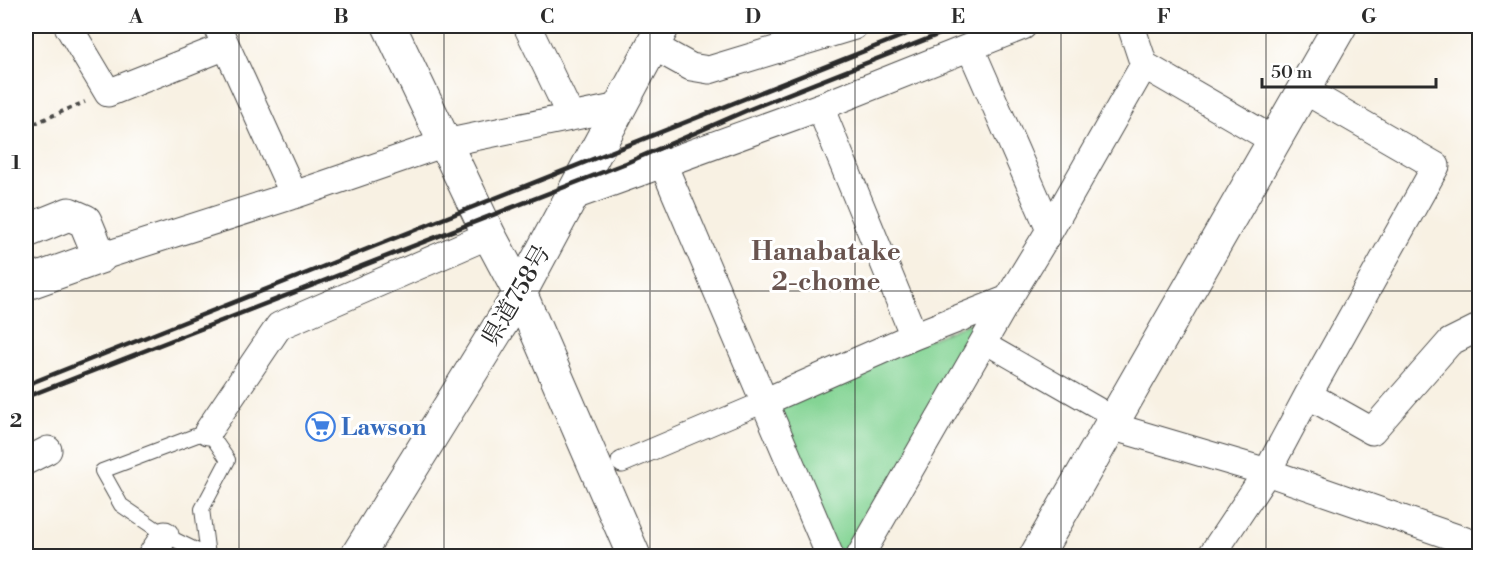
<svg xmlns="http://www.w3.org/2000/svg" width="1505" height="582" font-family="'Libre Bodoni','Noto Serif JP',serif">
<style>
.green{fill:#84d494;stroke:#588060;stroke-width:1.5}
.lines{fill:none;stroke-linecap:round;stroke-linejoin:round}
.service-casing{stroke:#4a4947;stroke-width:16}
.pedestrian-casing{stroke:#4a4947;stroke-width:23}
.minor-casing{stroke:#4a4947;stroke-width:29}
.tertiary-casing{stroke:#4a4947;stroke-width:35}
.secondary-casing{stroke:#4a4947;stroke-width:35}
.path{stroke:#4a4947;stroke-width:4;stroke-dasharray:4.5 4.5;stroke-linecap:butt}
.service{stroke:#fff;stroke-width:14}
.pedestrian{stroke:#fff;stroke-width:21}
.minor{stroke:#fff;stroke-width:27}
.tertiary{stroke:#fff;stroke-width:33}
.secondary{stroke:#fff;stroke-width:33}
.rail{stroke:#2b2b2b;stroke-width:4.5}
.grid{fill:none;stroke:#2b2b2b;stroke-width:1.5;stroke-opacity:0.55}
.labels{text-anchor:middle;stroke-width:6;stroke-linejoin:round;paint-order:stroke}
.street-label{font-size:24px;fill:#2b2b2b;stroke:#fff}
.shop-label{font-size:24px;font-weight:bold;fill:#366cbe;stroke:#fff;text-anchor:start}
.neighbourhood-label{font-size:26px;font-weight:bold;fill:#69544f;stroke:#fff}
.neatline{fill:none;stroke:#2b2b2b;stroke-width:2}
.grid-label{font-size:20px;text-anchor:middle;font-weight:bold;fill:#2b2b2b}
</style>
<rect width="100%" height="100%" fill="#fff"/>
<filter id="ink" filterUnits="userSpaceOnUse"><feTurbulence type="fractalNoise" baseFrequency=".0167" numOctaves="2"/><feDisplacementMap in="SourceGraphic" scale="12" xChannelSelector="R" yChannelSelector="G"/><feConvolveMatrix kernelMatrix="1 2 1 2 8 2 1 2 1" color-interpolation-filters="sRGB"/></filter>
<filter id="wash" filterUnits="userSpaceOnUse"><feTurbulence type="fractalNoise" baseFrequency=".008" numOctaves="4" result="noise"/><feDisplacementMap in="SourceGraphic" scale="24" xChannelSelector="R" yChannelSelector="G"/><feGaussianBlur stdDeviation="1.35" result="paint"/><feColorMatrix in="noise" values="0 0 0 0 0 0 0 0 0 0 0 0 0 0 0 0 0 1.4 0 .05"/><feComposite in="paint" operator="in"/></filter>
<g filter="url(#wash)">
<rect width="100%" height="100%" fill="#f8f1e3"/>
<path class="green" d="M989 315 851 556H838L772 404Z"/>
</g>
<g filter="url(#ink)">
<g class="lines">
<defs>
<path id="service" d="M208 431 228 460 202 509 208 556 165 535 121 505 102 471Z"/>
<path id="pedestrian" d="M983 342 1098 408
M622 462 764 402"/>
<path id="minor" d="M68 26 108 93 226 46
M217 26 294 195
M527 26 571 117
M1131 26 1144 65 1275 141
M653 46 691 67 709 70 854 26
M970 47 1050 230
M820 107 914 336
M663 164 830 556
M571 197 820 107 1023 26
M100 257 294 195 445 143 619 107
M1308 395 1372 431 1450 342 1480 327
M764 402 914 336 1008 299
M1111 426 1267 472 1308 395 1436 166 1304 90
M208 431 279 326 489 235
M26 461 48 450
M151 556 165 535
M860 556 1008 299 1050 230 1144 65
M1211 556 1267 472 1480 546"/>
<path id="tertiary" d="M26 230 27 231 69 214 85 221 100 257 30 282 26 273
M1036 556 1340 26"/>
<path id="secondary" d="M389 26 489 235 520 293 634 556
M357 556 520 293 663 26"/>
</defs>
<use href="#service" class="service-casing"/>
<use href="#pedestrian" class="pedestrian-casing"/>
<use href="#minor" class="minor-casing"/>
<use href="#tertiary" class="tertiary-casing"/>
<use href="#secondary" class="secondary-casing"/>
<path class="path" d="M26 127 85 102"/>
<use href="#service" class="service"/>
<use href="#pedestrian" class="pedestrian"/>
<use href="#minor" class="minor"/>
<use href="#tertiary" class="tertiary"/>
<use href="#secondary" class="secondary"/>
<path class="rail" d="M26 385 927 26
M26 397 626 163 750 109 960 26"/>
</g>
</g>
<path class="grid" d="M239 26V556M444 26V556M650 26V556M855 26V556M1061 26V556M1266 26V556M26 291H1480"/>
<defs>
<symbol id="supermarket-ring" viewBox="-11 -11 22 22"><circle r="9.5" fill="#fff" stroke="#3f7fe0" stroke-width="1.5"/><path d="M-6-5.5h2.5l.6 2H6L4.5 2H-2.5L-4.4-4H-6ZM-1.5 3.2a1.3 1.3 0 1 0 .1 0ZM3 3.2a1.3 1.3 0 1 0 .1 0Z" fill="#3f7fe0"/></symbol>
</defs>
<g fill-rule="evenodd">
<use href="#supermarket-ring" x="304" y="410" width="33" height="33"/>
</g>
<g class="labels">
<g class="street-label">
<text transform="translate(516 295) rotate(-60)" y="8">県道758号</text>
</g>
<g class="shop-label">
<text x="341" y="435">Lawson</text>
</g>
<g class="neighbourhood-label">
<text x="826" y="260">Hanabatake<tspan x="826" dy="30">2-chome</tspan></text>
</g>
</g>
<rect width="1505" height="582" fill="none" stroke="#fff" stroke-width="66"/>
<path d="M1262 78v9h174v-9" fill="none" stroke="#2b2b2b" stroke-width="3"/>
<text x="1271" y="78" font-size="18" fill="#2b2b2b" stroke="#ffffff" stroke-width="4.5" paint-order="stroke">50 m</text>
<rect x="33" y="33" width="1439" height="516" class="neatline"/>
<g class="grid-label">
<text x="136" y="23">A</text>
<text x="341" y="23">B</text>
<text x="547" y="23">C</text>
<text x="753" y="23">D</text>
<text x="958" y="23">E</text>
<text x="1164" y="23">F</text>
<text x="1369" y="23">G</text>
<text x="16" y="169">1</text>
<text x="16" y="427">2</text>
</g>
</svg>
